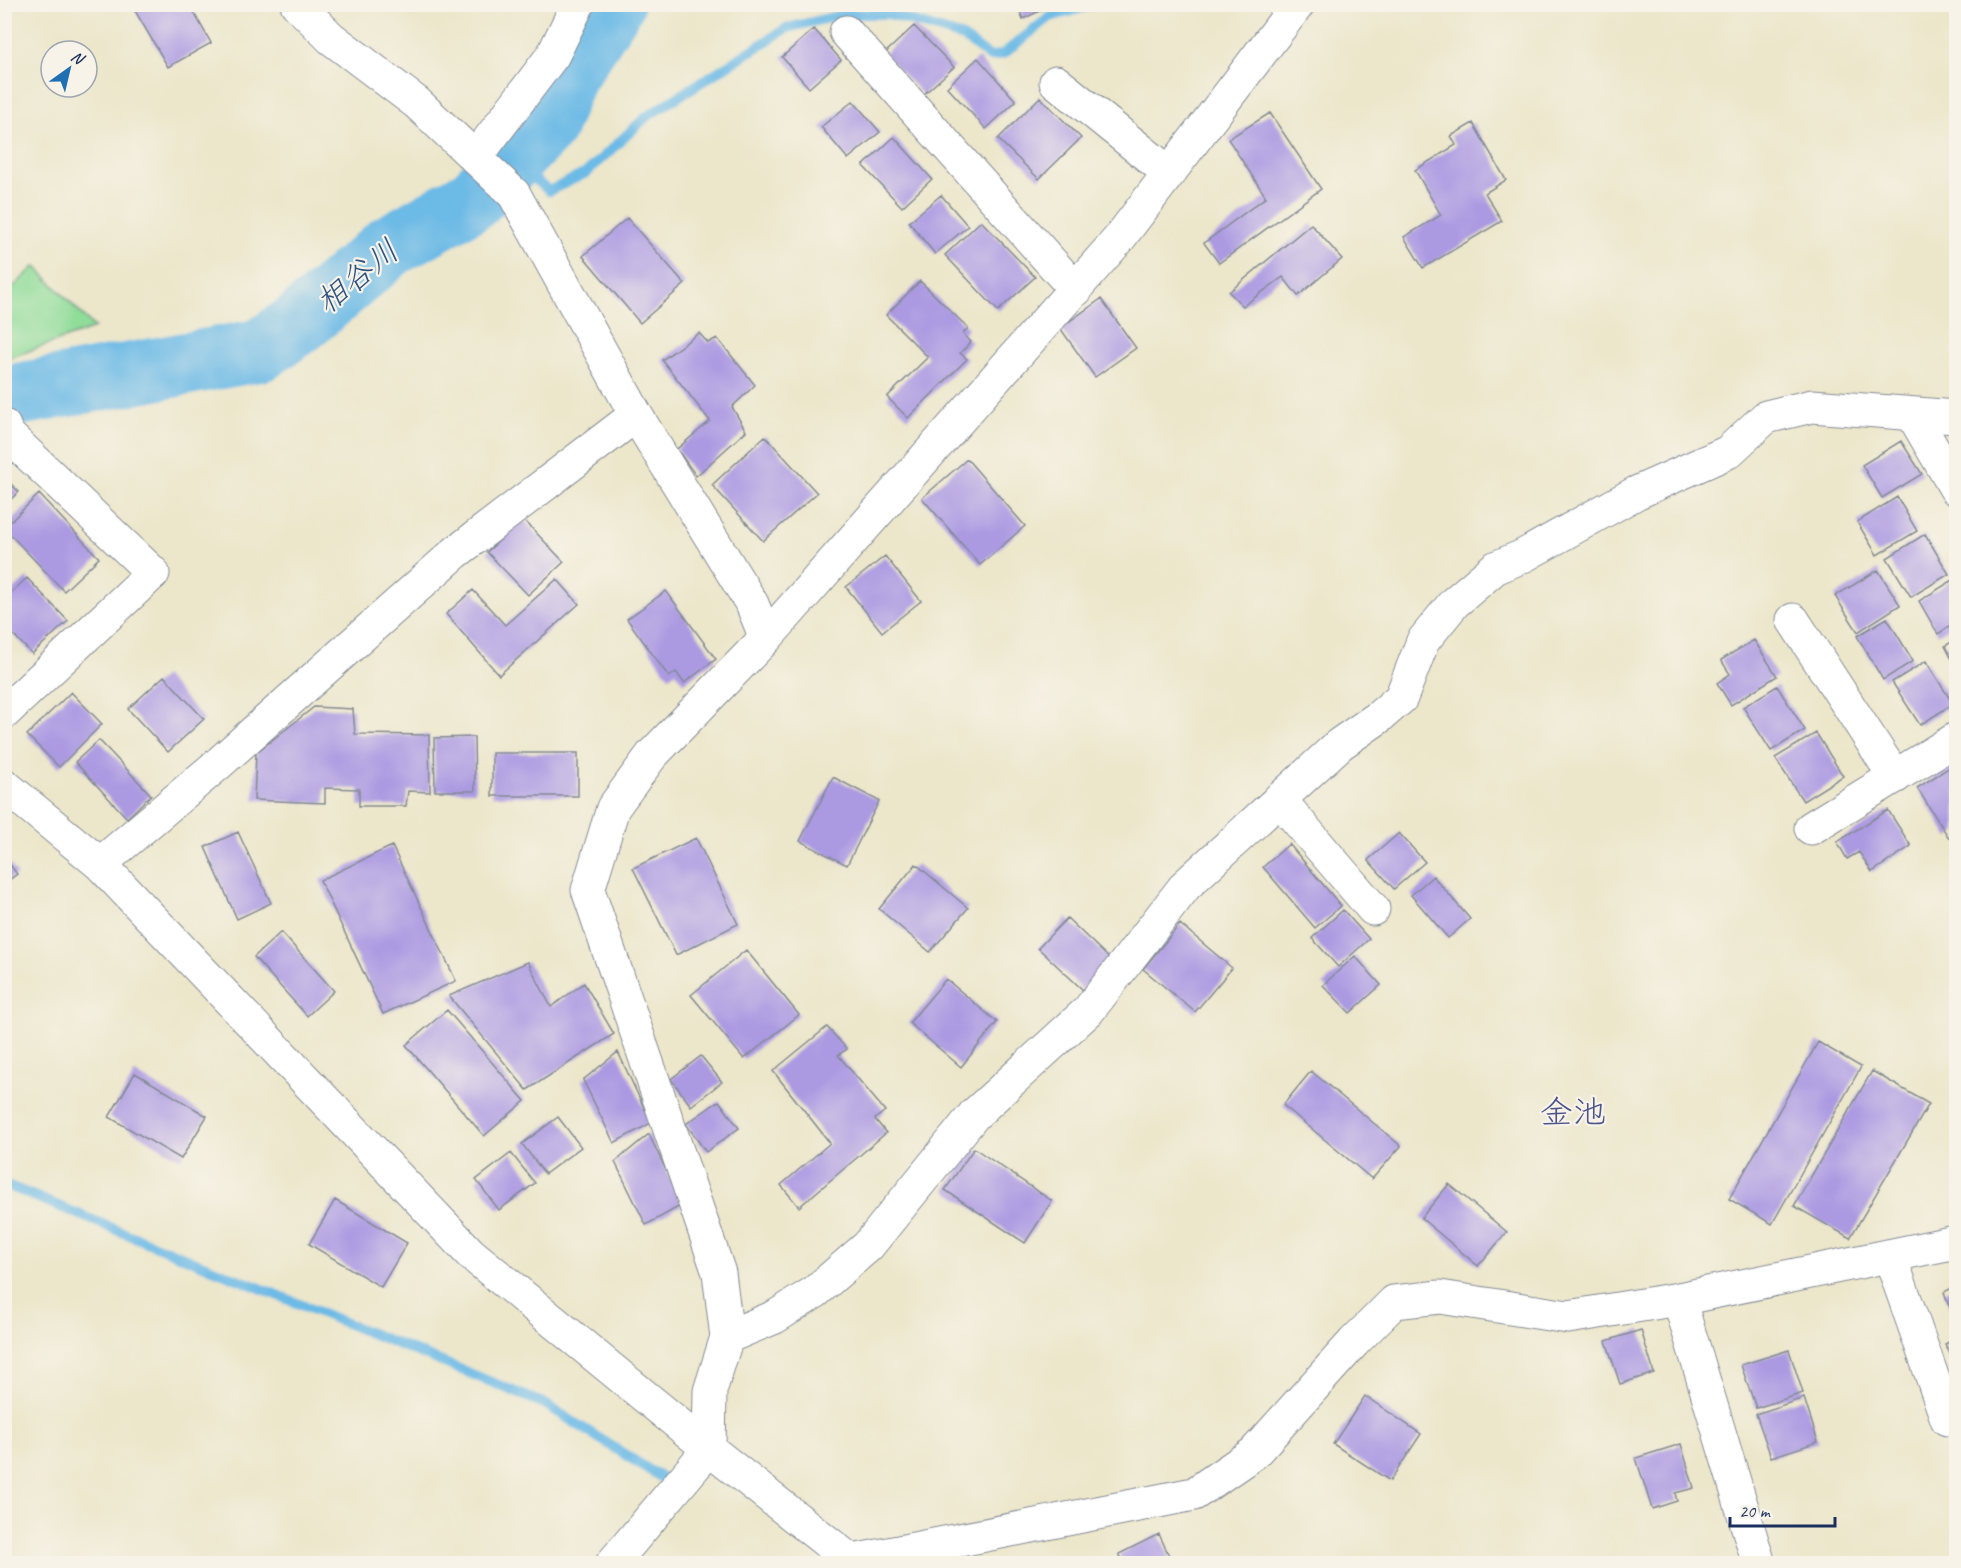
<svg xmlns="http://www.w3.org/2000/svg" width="1961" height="1568" font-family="Caveat,'Klee One',sans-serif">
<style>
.green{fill:#90dc99;stroke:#56867c;stroke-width:1.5}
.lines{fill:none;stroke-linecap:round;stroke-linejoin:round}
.stream{stroke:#6cbae6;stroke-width:10}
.river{stroke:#6cbae6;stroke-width:63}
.building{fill:#ab99e2}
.minor-casing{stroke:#848a94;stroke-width:35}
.minor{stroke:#fff;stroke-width:33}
.labels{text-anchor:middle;stroke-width:4.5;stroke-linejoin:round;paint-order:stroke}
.water-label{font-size:32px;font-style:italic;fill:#2f5280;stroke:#f7f3e8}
.quarter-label{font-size:33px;fill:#4d548c;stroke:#f7f3e8}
</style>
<rect width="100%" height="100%" fill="#f7f3e8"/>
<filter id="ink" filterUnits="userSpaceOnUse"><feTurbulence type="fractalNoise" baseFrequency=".0167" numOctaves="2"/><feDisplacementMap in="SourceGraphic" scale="12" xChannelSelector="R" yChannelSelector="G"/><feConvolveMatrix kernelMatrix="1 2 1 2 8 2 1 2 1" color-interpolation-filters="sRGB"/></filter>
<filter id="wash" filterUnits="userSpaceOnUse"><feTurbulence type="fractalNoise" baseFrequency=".008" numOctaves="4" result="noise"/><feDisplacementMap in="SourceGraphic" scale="24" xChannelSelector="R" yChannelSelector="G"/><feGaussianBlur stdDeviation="1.35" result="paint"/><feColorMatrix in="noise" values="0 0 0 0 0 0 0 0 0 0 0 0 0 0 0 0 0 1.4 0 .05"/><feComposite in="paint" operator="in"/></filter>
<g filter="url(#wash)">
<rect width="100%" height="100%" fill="#ece6ca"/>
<path class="green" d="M35 266 95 328 9 358 5 354V295Z"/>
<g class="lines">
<path class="stream" d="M511 160 549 191 586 173 646 117 787 28 845 14H889L963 37 990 57 1003 54 1050 17 1097 4
M4 1184 545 1404 662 1478"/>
<path class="river" d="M4 397 261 350 301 322 390 246 473 199 546 125 564 78 613 4"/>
</g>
<g id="blocks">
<path class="building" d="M131 4H189L211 43 168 67Z
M1017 4H1054L1023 19Z
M914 26 954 67 923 95 884 54Z
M814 29 841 60 809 88 782 57Z
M978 58 1016 101 986 129 947 87Z
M1040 97 1081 138 1039 179 998 139Z
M853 101 880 132 848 159 821 127Z
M1270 113 1321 189 1219 263 1204 243 1266 197 1228 139Z
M1473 123 1506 180 1485 193 1502 221 1423 268 1404 237 1441 215 1415 170 1456 145 1451 136Z
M894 137 932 179 902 207 863 166Z
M941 195 968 226 935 254 909 222Z
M627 218 685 284 640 323 583 256Z
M981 221 1035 277 998 311 945 255Z
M1311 224 1342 259 1298 296 1283 277 1243 306 1229 292Z
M920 281 968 328 963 334 971 342 960 353 967 359 908 418 887 397 928 357 886 315Z
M1101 299 1136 348 1095 377 1060 328Z
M699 333 708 343 717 338 755 385 732 407 746 431 696 476 677 449 710 421 662 360Z
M765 436 817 493 763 541 712 485Z
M1901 441 1922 474 1882 498 1862 465Z
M967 459 1025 526 980 565 922 498Z
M4 477 19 492 4 505Z
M39 494 99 558 64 591 4 528Z
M1897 497 1917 531 1877 555 1857 522Z
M523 519 564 562 528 595 487 552Z
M1925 534 1949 574 1911 597 1887 558Z
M885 556 921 601 882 632 846 587Z
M1878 570 1900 605 1858 632 1835 596Z
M27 578 68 621 32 654 4 625V599Z
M1956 578V623L1938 634 1919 601Z
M557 579 579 604 499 675 446 614 473 590 505 625Z
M666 591 716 659 684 683 676 672 669 677 627 619Z
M1887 618 1913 661 1883 680 1857 636Z
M1956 639V667L1945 646Z
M1754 640 1777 676 1731 705 1717 683 1730 674 1721 660Z
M1926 661 1953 704 1920 725 1892 682Z
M164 676 204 719 168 752 128 709Z
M1777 686 1805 730 1771 751 1743 707Z
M71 692 102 724 59 767 27 735Z
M314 707 353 709 355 734 429 735 430 792 408 791 406 806H359V789L325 788V803L254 800 256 753Z
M1816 733 1843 776 1803 801 1775 758Z
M474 737 475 791H435L434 738Z
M99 740 151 795 127 818 75 762Z
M492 753H578V796H492Z
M1956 763V833L1949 838 1917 788Z
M833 777 879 801 847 865 800 841Z
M1888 810 1911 846 1872 872 1859 852 1847 859 1837 842Z
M238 832 271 903 237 919 205 847Z
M1399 833 1425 862 1394 889 1368 860Z
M696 838 738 924 676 955 633 868Z
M1289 844 1341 906 1315 928 1263 867Z
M392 846 456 981 383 1014 320 880Z
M5 858 17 874 5 883Z
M916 864 968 908 930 952 879 909Z
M1433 876 1470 919 1448 938 1411 895Z
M1343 910 1369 939 1338 967 1312 938Z
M1067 918 1111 960 1083 990 1038 948Z
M1180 924 1232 968 1195 1012 1143 969Z
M281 932 334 991 307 1016 254 957Z
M746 950 799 1015 744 1059 691 995Z
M1355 956 1381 985 1350 1013 1323 985Z
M528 962 551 1007 584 983 614 1034 527 1090 449 996Z
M946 979 997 1022 961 1067 909 1023Z
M447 1010 525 1101 484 1136 406 1045Z
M827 1027 847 1049 838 1055 885 1111 875 1119 886 1133 799 1207 781 1185 830 1143 773 1071Z
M1818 1042 1861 1067 1772 1224 1729 1199Z
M618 1052 651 1123 614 1143 583 1080Z
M701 1056 722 1082 691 1106 671 1079Z
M1311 1071 1401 1146 1372 1179 1283 1105Z
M1872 1071 1929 1104 1850 1238 1794 1206Z
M135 1073 207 1116 181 1159 109 1117Z
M719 1101 739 1128 706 1152 686 1124Z
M558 1117 581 1147 545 1174 522 1144Z
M649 1134 682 1205 646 1225 615 1162Z
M974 1148 1052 1201 1025 1243 945 1190Z
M511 1153 535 1183 499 1210 476 1180Z
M1449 1184 1507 1232 1478 1266 1421 1218Z
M335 1200 407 1243 381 1287 309 1244Z
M1956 1286V1324L1944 1292Z
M1641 1330 1654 1373 1620 1384 1606 1341Z
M1956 1338V1366L1945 1344Z
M1789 1350 1803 1393 1756 1408 1741 1365Z
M1365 1396 1421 1434 1390 1481 1333 1444Z
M1804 1398 1818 1442 1771 1457 1756 1414Z
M1681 1444 1694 1488 1675 1493 1677 1501 1652 1509 1636 1458Z
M1159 1534 1173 1564H1125L1119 1554Z"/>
</g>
</g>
<g filter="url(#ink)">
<use href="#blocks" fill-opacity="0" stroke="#848a94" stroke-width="1.5"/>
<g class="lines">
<defs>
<path id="minor" d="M297 4 331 38 417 103 514 194 636 415 752 604 766 638
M846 32 1076 290
M1056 82 1169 173
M476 157 553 55 578 4
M1913 415 1956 489
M4 426 7 434 153 573 4 713
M1793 620 1895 777
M4 785 100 864 471 1254 709 1449 855 1564
M1279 799 1373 909
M1811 828 1956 739
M100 864 217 765 455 553 636 415
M1890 1256 1947 1419 1956 1413
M1679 1299 1759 1564
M727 1337 775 1317 815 1292 868 1246 974 1115 1088 1011 1186 885 1340 744 1379 717 1401 698 1423 641 1454 603 1495 568 1523 556 1636 493 1728 452 1766 417 1812 406 1956 417
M853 1561 1194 1494 1254 1453 1354 1342 1394 1302 1440 1297 1568 1317 1679 1299 1956 1242
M612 1564 709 1449 710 1391 727 1337 719 1273 588 890 613 808 652 755 766 638 1118 240 1298 4"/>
</defs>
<use href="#minor" class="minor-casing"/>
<use href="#minor" class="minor"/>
</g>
</g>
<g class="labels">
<g class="water-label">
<text transform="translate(357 276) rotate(-39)" y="11">相谷川</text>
</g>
<g class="quarter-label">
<text x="1573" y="1123">金池</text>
</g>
</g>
<rect width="1961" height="1568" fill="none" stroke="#f7f3e8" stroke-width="24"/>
<g transform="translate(69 69) rotate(34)"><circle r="28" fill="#f7f3e8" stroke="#9fa5b1" stroke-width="1.5"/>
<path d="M0-4.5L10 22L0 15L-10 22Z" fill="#1f6fb2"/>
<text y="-9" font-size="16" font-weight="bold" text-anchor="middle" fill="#1b2f5e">N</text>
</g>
<path d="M1730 1517v9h105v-9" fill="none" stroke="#1b2f5e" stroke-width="3"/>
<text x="1739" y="1517" font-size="18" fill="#1b2f5e" stroke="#f7f3e8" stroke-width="4.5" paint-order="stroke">20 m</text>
</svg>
